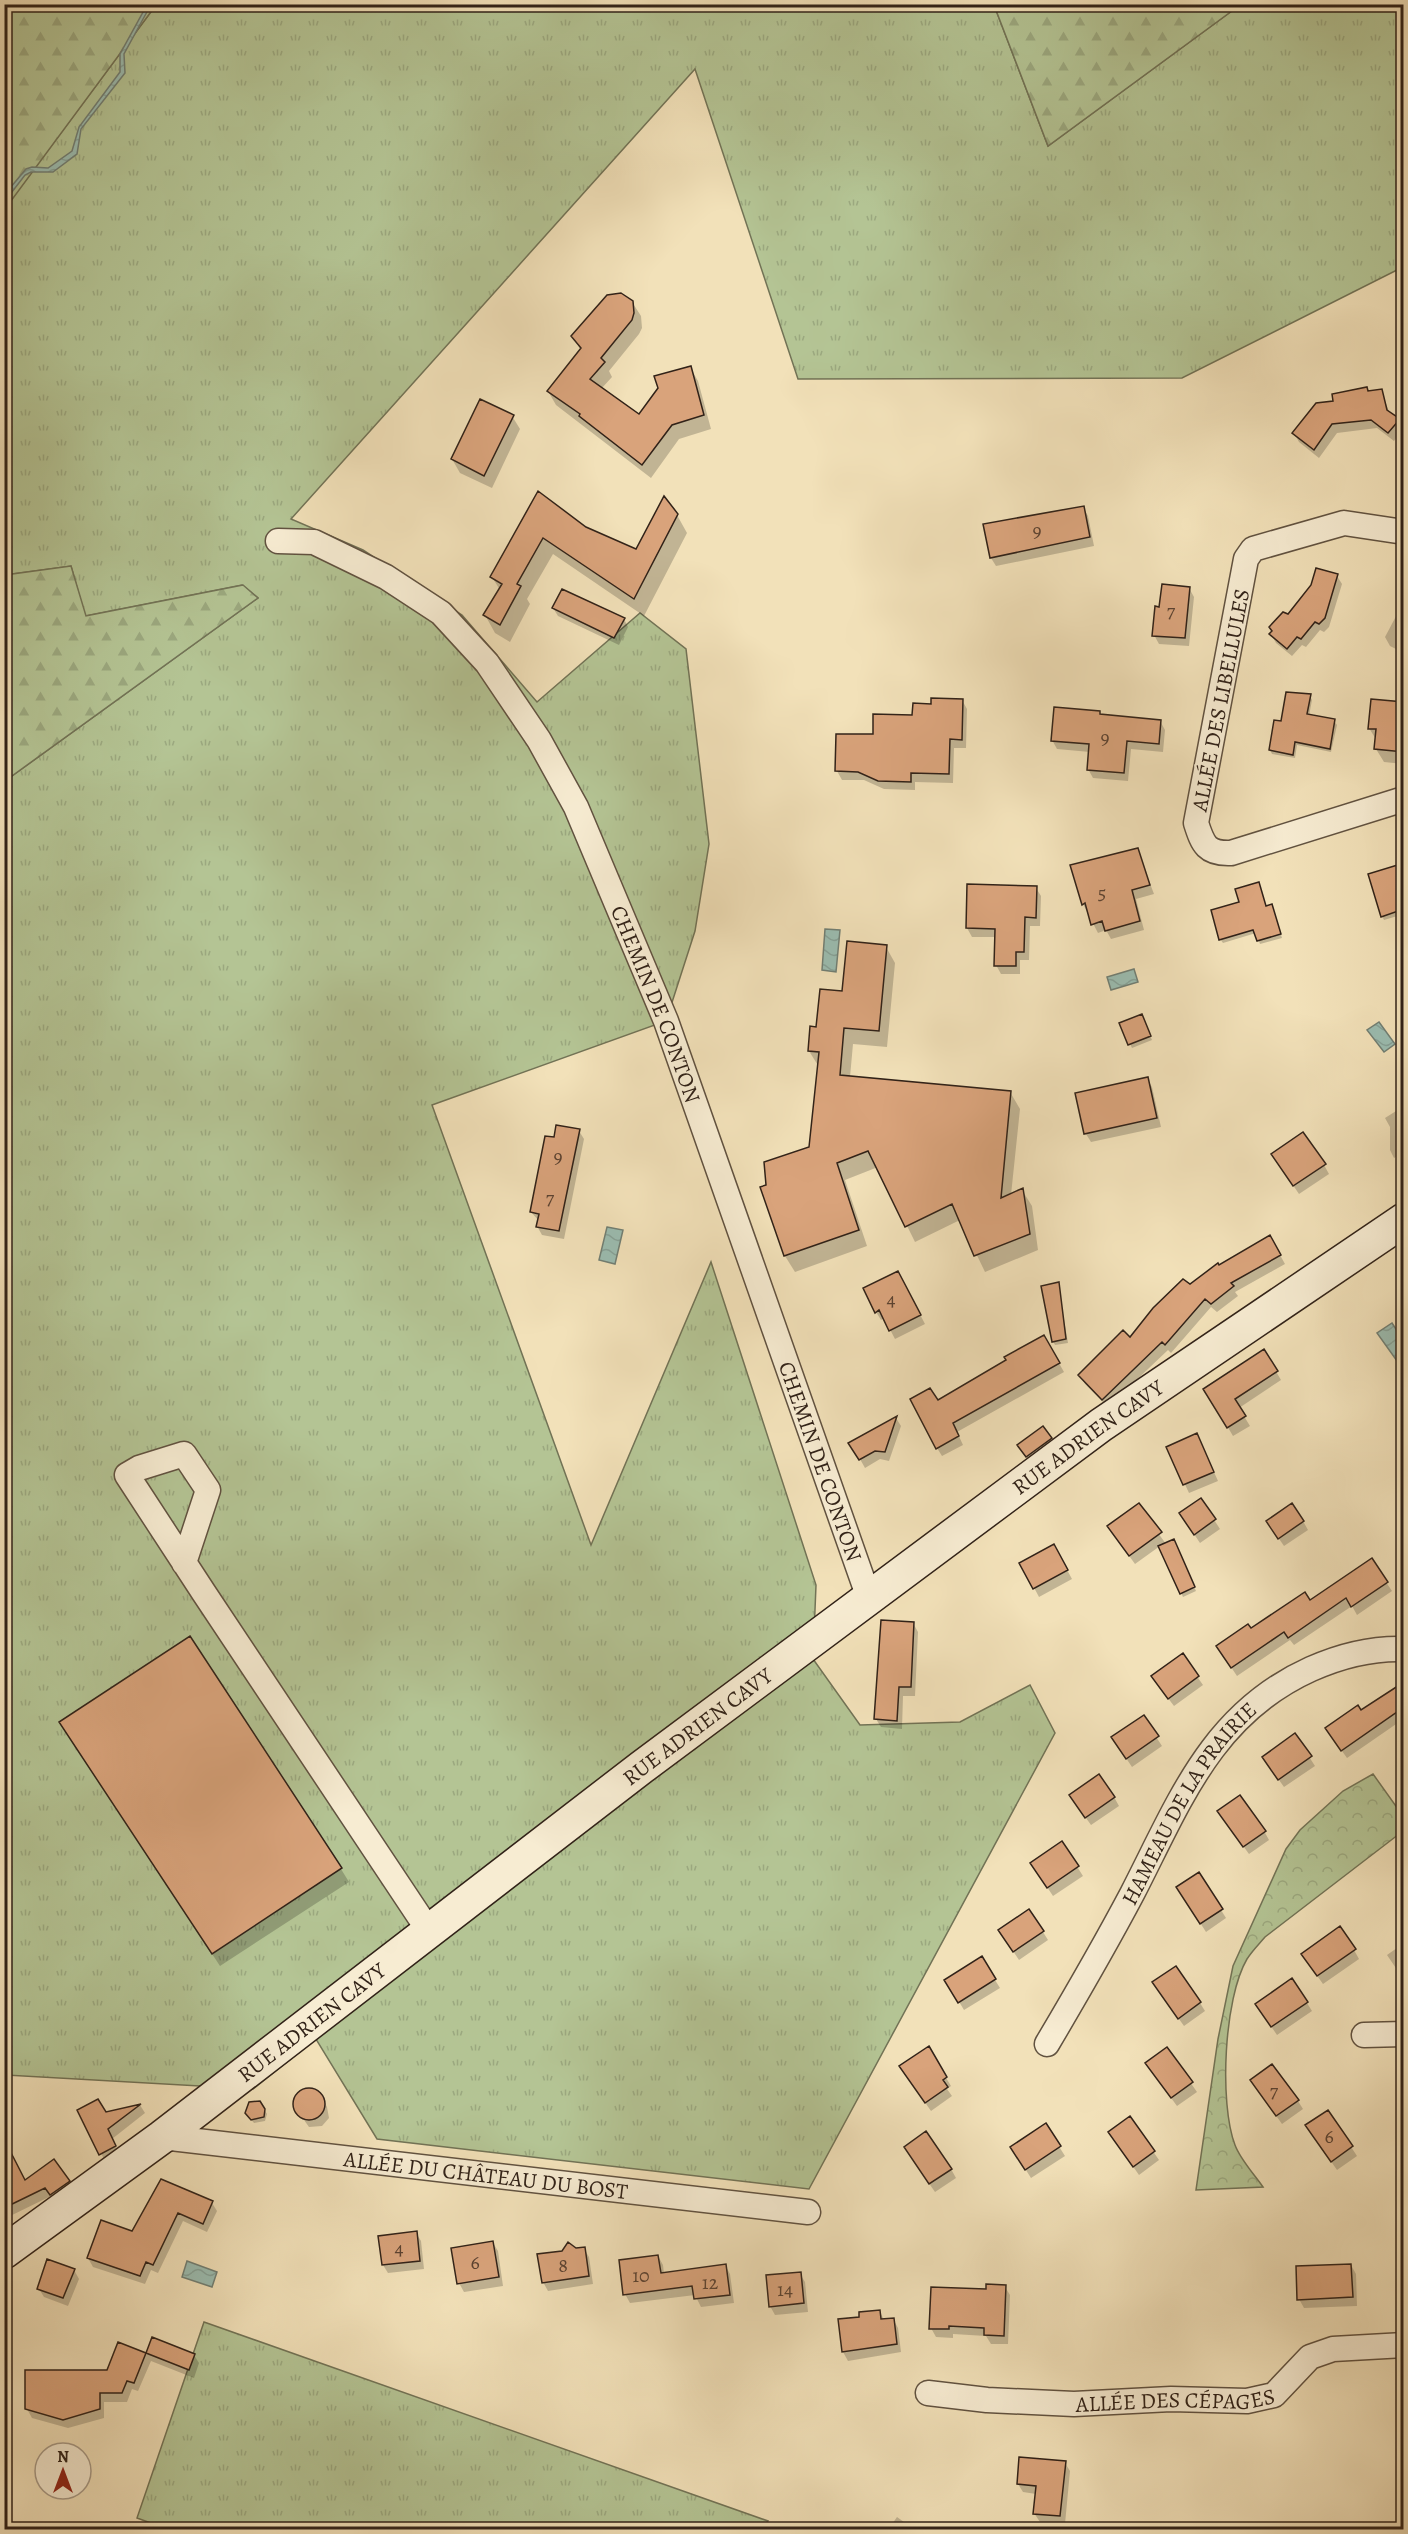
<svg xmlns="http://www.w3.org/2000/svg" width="1408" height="2534" font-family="Alegreya,serif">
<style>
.grass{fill:url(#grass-tufts);stroke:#727356;stroke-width:1.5}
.forest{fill:url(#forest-firs);stroke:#727356;stroke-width:1.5}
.park{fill:url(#park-crowns);stroke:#727356;stroke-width:1.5}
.water{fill:url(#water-waves);stroke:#717f74;stroke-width:1.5}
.shadow{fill:#0003}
.building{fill:#d9a37b;stroke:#312218;stroke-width:1.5}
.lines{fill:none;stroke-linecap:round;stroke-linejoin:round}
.street-casing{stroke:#615240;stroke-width:27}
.secondary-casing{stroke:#312218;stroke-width:36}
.street{stroke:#f7ecd2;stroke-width:24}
.secondary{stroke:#f7ecd2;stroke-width:33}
.labels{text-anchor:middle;stroke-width:4.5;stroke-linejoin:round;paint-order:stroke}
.number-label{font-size:20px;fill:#5b4231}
.street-label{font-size:22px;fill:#312218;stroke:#f7ecd2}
</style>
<defs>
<pattern id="grass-tufts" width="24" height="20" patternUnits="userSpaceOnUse" patternTransform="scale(1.5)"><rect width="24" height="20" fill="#b4c494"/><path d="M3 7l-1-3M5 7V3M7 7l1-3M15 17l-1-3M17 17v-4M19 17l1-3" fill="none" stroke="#9ba87f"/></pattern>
<pattern id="forest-firs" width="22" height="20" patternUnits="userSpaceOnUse" patternTransform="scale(1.5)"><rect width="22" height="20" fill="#b4c494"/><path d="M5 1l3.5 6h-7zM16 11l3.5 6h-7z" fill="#9ba87f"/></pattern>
<pattern id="park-crowns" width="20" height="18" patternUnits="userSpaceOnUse" patternTransform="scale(1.5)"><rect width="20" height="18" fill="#b4c494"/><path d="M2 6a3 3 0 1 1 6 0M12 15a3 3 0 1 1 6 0" fill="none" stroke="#9ba87f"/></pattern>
<pattern id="water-waves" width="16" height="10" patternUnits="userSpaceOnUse" patternTransform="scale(1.5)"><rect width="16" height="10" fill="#9bbdb1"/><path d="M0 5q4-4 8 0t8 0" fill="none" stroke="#86a298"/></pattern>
</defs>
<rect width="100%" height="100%" fill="#f2e1b9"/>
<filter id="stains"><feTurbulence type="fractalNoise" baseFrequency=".00333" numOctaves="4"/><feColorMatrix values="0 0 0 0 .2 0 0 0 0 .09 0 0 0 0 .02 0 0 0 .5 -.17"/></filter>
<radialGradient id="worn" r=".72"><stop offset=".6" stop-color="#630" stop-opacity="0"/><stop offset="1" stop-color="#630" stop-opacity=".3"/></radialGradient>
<path class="grass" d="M1400 4 1403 7V267L1182 378 798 379 695 69 291 519 363 550 462 615 537 702 640 613 686 649 709 844 695 931 666 1021 432 1105 591 1545 711 1262 816 1585 813 1659 860 1725 960 1722 1030 1685 1055 1733 809 2189 377 2139 316 2039 253 2089 6 2075 5 2136V781L258 598 242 585 85 616 71 566 5 575 4 209 156 5H994L1048 146 1240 5Z
M204 2322 768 2521 762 2530H170L137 2518Z"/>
<path class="forest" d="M5 5H156L5 209Z
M994 5H1240L1048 146Z
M71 566 86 616 243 585 258 598 5 781V575Z"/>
<path class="park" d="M1373 1774 1403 1816V1831L1265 1937C1259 1944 1252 1951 1247 1959 1224 1998 1219 2103 1235 2145 1240 2159 1254 2174 1263 2187L1196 2190 1218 2039 1233 1966 1286 1849 1300 1830 1343 1791Z"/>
<path class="water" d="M143 5H147L148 10 124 54 125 73 81 129 77 154 53 172H31L25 175 5 201V194L26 169 32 167 48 168 72 151 79 127 120 72V54L143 12Z
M825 929 840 930 836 972 822 970Z
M1134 969 1138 982 1111 990 1107 977Z
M1379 1022 1395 1044 1384 1052 1367 1030Z
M607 1227 623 1230 615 1264 599 1260Z
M1392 1323 1403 1340V1357L1397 1361 1377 1333Z
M187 2261 217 2272 212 2287 182 2277Z"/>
<path class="shadow" d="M632 302 641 316 642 328 639 334 609 371 612 377 601 389 639 416 690 367 698 381 711 429 679 439 651 478 556 405 548 391 581 351 573 336Z
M1381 391 1390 414 1398 420 1403 429 1394 441 1377 428 1337 433 1319 458 1299 442 1294 433 1334 403 1368 392Z
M512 416 520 429 492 488 460 473 452 459Z
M538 494 586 528 636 551 677 515 687 533 644 616 553 554 527 599 530 604 510 642 495 633 485 615 500 590 492 577Z
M1083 507 1088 516 1094 546 996 566 991 558Z
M1337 576 1342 584 1329 627 1324 632 1320 630 1306 647 1302 645 1292 656 1276 643 1271 634 1288 616Z
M1404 578V653L1390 646 1385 637 1403 603 1396 594Z
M1189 588 1194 597 1189 646 1159 644 1154 635 1161 609Z
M553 608 624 619 628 627 619 645 558 616Z
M1310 696 1312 700 1309 716 1334 721 1337 725 1331 752 1297 745 1295 758 1272 754 1270 750 1282 723Z
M962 700 967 709 966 748H954L953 783 915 782V790L884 789 864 780H842L837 771 874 735 932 705Z
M1404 703V764L1384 762 1376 749 1377 741 1369 728Z
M1099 712 1101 716 1160 721 1165 730 1163 752 1131 749 1128 781 1093 778 1088 769 1090 752 1057 749 1052 740Z
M1137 849 1154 894 1136 899 1144 930 1111 939 1106 930 1098 933 1083 904Z
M1036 888 1041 896 1040 926H1030L1029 960H1020V974H1001L996 965 997 937H972L967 928Z
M1266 908 1273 910 1282 938 1260 944 1256 933 1223 943 1220 939Z
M1404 908V914L1384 920 1382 916Z
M886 947 895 963 887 1047 853 1044 850 1077 1010 1092 1020 1109 1011 1195 1022 1190 1032 1206 1038 1250 985 1272 960 1220 915 1242 878 1167 845 1180 867 1246 795 1272 785 1256 761 1188 768 1186 811 1148 819 1067 809 1051 817 1028 844 993Z
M1143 1020 1152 1040 1132 1048 1130 1044Z
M1147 1079 1152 1087 1161 1127 1091 1142 1086 1134Z
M1404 1106V1152L1394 1158 1390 1150V1127L1385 1118Z
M579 1131 584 1139 564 1239 542 1235 537 1226 539 1221 531 1212 555 1139Z
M1278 1163 1324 1165 1329 1174 1299 1194Z
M1270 1237 1285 1264 1235 1292 1238 1296 1217 1312 1211 1307 1171 1353 1168 1350 1108 1407 1085 1384 1080 1375 1130 1339 1190 1286Z
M1404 1262V1275L1398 1266Z
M903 1282 925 1324 895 1339 884 1318 881 1320 876 1312Z
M1058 1284 1068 1343 1055 1345 1053 1341Z
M1044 1337 1064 1372 957 1432 963 1445 942 1456 937 1448V1402L1008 1361Z
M1264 1351 1281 1380 1239 1408 1250 1426 1233 1436 1205 1389Z
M896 1418 901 1426 889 1461 880 1459 865 1468 851 1443Z
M1042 1428 1055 1448 1032 1465 1024 1454Z
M1201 1443 1218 1481 1189 1493 1168 1448Z
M1201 1500 1220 1529 1200 1543 1186 1522Z
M1138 1505 1166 1544 1175 1545 1196 1591 1183 1597 1160 1546 1135 1564 1114 1535Z
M1303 1521 1308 1530 1284 1546 1273 1530Z
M1054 1546 1072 1579 1039 1597 1021 1563Z
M1371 1560 1392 1591 1357 1615 1352 1606 1294 1645 1290 1640 1237 1676 1223 1655 1251 1630 1310 1602Z
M913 1623 918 1632 915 1696H903L902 1729 881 1727 876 1719Z
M1182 1655 1203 1685 1174 1706 1158 1685Z
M1404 1684V1723L1402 1720 1347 1758 1332 1737 1360 1712Z
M1143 1717 1162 1746 1132 1767 1118 1746Z
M1295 1735 1315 1766 1284 1787 1269 1766Z
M69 1736 341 1869 349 1882 220 1966Z
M1114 1797 1119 1806 1091 1825 1076 1804Z
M1224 1820 1264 1831 1269 1840 1249 1854Z
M1062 1843 1083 1876 1053 1896 1037 1872Z
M1183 1896 1221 1910 1226 1918 1206 1932Z
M1043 1932 1048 1940 1019 1960 1005 1939Z
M1404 1943V1980L1387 1955Z
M1354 1950 1359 1959 1323 1984 1308 1963Z
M946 1980H995L1000 1988 964 2010Z
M1159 1991 1200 2003 1205 2011 1184 2026Z
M1307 2003 1312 2011 1277 2035 1262 2013Z
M928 2048 951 2086 947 2089 952 2096 931 2111 906 2075Z
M1167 2049 1197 2092 1177 2106 1152 2072Z
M1257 2089 1298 2101 1303 2109 1282 2124Z
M303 2091H313L322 2097 327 2107 329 2118 322 2126 309 2127 294 2106 297 2097Z
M140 2105 145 2113 112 2139 120 2155 106 2163 79 2110 105 2114Z
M264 2109 267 2114 265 2121 254 2123 249 2117Z
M1328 2112 1357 2156 1337 2170 1312 2134Z
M1130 2118 1159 2160 1139 2175 1115 2141Z
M1046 2126 1065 2156 1031 2178 1017 2156Z
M910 2156 951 2169 956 2178 935 2192Z
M4 2168 25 2182H68L73 2190 56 2203 51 2196 4 2219Z
M161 2181 212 2203 217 2211 207 2232 183 2221 158 2273 151 2270 145 2284 93 2267 88 2258 132 2233Z
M416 2233 421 2241 424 2269 388 2273 383 2265Z
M493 2243 498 2251 503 2286 464 2292 459 2283Z
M584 2249 589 2257 593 2284 548 2291 543 2282 576 2250Z
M658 2256 663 2265 664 2274 725 2265 730 2274 734 2303 701 2307 695 2295 630 2303 625 2294Z
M1351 2265 1356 2274 1357 2306 1304 2308 1299 2299Z
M74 2270 79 2279 68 2306 44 2297 39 2289Z
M800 2274 805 2282 808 2312 775 2315 770 2306Z
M1005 2287 1010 2295 1008 2344H991L986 2336 953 2334V2338L936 2337 931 2328 987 2291Z
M880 2312 884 2320 893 2319 898 2328 901 2352 848 2361 843 2352 840 2320 861 2318Z
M153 2339 194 2355 199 2363 194 2378 151 2361 138 2391 132 2389 127 2402H104V2418L68 2428 32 2418 27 2409 108 2371 119 2344 147 2355Z
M1065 2463 1070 2471 1065 2524 1040 2522 1034 2513 1036 2494 1023 2492 1018 2484Z
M897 2517 915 2530H888Z
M116 2526 127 2530H114Z"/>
<path class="building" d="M621 293 633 301 634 313 632 320 601 358 605 362 590 379 639 414 658 388 654 376 691 366 704 415 672 425 642 465 579 416 580 414 547 391 581 348 571 336 607 295Z
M1367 387 1368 391 1382 389 1387 410 1400 419 1388 433 1371 420 1332 424 1314 450 1292 433 1316 403 1333 401 1332 394Z
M480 399 514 415 484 476 451 459Z
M538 491 586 527 636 549 664 496 678 514 634 599 543 538 517 584 521 586 500 625 483 615 502 584 490 577Z
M1084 506 1090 537 990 558 983 524Z
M1316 568 1338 574 1325 618 1319 624 1315 622 1301 639 1297 637 1287 649 1269 634 1272 631 1269 627 1283 612 1288 614 1311 585Z
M1162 584 1190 587 1185 638 1152 636 1155 606 1159 607Z
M562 589 625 618 614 638 552 608Z
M1286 692 1311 694 1307 714 1335 719 1330 749 1295 742 1293 755 1269 750 1274 720 1281 721Z
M931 698 963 699 962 740 950 739 949 774 911 773V782L878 781 858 772 835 771 836 734H873V714L912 715 913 703 931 704Z
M1371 699 1404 702V752L1374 749 1376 729H1368Z
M1054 707 1100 711V714L1161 720 1159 744 1127 741 1124 773 1087 770 1089 744 1051 741Z
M1138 848 1150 885 1132 890 1140 921 1105 931 1102 921 1091 925 1085 903 1082 905 1070 865Z
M1404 863V909L1381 917 1368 874Z
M1259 882 1266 906 1272 904 1281 934 1257 941 1253 930 1219 940 1211 910 1239 902 1235 889Z
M967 884 1037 886 1036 918 1025 917 1024 952H1016V966H994L995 929 966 928Z
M847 941 887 945 879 1031 844 1028 840 1075 1011 1091 1001 1198 1023 1188 1030 1234 974 1256 952 1204 905 1227 868 1151 837 1163 859 1230 784 1256 760 1187 766 1185 764 1162 809 1147 819 1052 808 1051 810 1026 816 1027 820 989 842 991Z
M1142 1014 1151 1036 1128 1045 1119 1023Z
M1148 1077 1157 1118 1084 1134 1075 1093Z
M556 1125 580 1129 559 1231 536 1227 539 1214 530 1212 545 1136 554 1137Z
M1303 1132 1326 1164 1293 1186 1271 1154Z
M1270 1235 1281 1255 1231 1283 1234 1286 1211 1304 1205 1299 1165 1345 1162 1342 1102 1400 1078 1375 1123 1330 1130 1337 1153 1308 1183 1279 1190 1284 1218 1263 1219 1265Z
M898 1271 921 1315 889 1331 879 1310 875 1313 863 1288Z
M1059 1282 1066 1339 1052 1342 1041 1286Z
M1044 1335 1060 1363 953 1423 959 1436 936 1449 910 1399 930 1388 938 1400 1006 1360 1004 1357Z
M1264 1349 1278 1371 1235 1399 1246 1416 1227 1428 1203 1389Z
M897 1416 885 1452 875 1451 859 1460 848 1443Z
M1043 1426 1052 1438 1026 1457 1017 1445Z
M1197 1433 1214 1472 1183 1485 1166 1447Z
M1201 1498 1216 1519 1194 1535 1179 1513Z
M1139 1503 1162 1532 1129 1556 1107 1526Z
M1292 1503 1304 1521 1278 1539 1266 1521Z
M1174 1539 1195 1587 1180 1594 1158 1546Z
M1054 1544 1068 1570 1033 1589 1019 1563Z
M1372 1558 1388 1582 1351 1607 1346 1598 1288 1638 1284 1632 1231 1668 1216 1646 1248 1624 1251 1628 1305 1592 1310 1600Z
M881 1620 914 1622 911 1687H899L897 1721 874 1719Z
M190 1636 342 1868 212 1954 59 1722Z
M1183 1653 1199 1676 1168 1699 1151 1676Z
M1404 1682V1707L1341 1751 1325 1728 1358 1705 1361 1710Z
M1144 1715 1159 1736 1126 1759 1111 1737Z
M1295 1733 1312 1756 1278 1780 1262 1757Z
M1099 1774 1115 1797 1085 1818 1069 1795Z
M1240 1795 1266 1831 1243 1847 1217 1811Z
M1062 1841 1079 1866 1047 1888 1030 1863Z
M1199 1872 1223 1909 1200 1924 1176 1887Z
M1029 1909 1044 1931 1013 1952 998 1930Z
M1340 1926 1356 1949 1317 1976 1301 1954Z
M982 1956 996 1979 958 2003 944 1980Z
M1176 1966 1201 2002 1178 2019 1152 1982Z
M1292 1978 1308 2002 1271 2027 1255 2004Z
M929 2046 947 2077 943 2080 948 2087 925 2103 899 2066Z
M1167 2047 1193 2082 1171 2098 1145 2063Z
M1272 2064 1299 2100 1276 2116 1250 2080Z
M293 2104a16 16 0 1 1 32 0a16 16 0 1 1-32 0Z
M98 2099 106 2112 141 2104 108 2129 116 2146 99 2155 77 2110Z
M260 2101 265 2109 264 2117 251 2120 245 2113 249 2102Z
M1328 2110 1353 2146 1331 2162 1305 2125Z
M1130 2116 1155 2151 1133 2167 1108 2132Z
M1046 2123 1061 2146 1025 2170 1010 2147Z
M926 2131 952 2169 929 2184 904 2147Z
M4 2139 25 2180 54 2159 70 2181 50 2195 45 2188 4 2208Z
M161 2179 213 2201 203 2224 178 2213 153 2265 146 2262 140 2276 87 2258 101 2220 132 2231Z
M417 2231 420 2261 382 2265 378 2236Z
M493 2241 499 2277 457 2284 451 2248Z
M568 2242 576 2248 585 2247 589 2276 542 2283 537 2254 562 2251Z
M658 2255 661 2273 726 2264 730 2295 694 2299 692 2286 623 2295 619 2260Z
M47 2259 75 2269 63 2298 37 2289Z
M1351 2264 1353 2297 1297 2300 1296 2266Z
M801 2272 804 2303 769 2307 766 2275Z
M986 2284 1006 2285 1004 2336 984 2335V2328L949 2326V2329H929L931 2287 986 2289Z
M880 2310 881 2319 894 2318 897 2344 842 2352 838 2319 859 2317V2312Z
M152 2337 195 2354 189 2370 146 2353Z
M118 2342 146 2353 134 2383 127 2381 122 2393H100V2409L63 2420 25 2409V2370H107Z
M1019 2457 1066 2461 1060 2516 1033 2514 1036 2486 1017 2484Z"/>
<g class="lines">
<defs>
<g id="street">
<path d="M1404 532 1344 523 1253 549 1246 559 1196 823C1203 845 1207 854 1231 853L1404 799"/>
<path id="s1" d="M278 541 314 542 386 577 441 613 487 663 539 740 576 807 666 1021 869 1598"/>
<path d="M184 1563 208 1490 184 1454 139 1468 127 1475 204 1593 429 1931"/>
<path d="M1364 2035 1404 2034"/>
<path id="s2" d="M1047 2044C1076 1995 1105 1945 1132 1894 1179 1803 1211 1714 1311 1669 1340 1656 1372 1648 1404 1649"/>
<path id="s3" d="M162 2137 808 2212"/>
<path id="s4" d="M928 2393 987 2400 1074 2404 1171 2399 1247 2401 1274 2395 1310 2357 1333 2349 1404 2345"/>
</g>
<g id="secondary">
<path id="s5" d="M4 2252 162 2137 642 1767 1101 1425 1404 1220"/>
</g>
</defs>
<use href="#street" class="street-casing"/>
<use href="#secondary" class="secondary-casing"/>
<use href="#street" class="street"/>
<use href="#secondary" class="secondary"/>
</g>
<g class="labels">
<g class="number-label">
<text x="1037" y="537">9</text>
<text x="1171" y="617">7</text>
<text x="1105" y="744">9</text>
<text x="1102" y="899">5</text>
<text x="558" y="1163">9</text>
<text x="550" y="1204">7</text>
<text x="891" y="1306">4</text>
<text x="1274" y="2097">7</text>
<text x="1329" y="2143">6</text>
<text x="399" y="2255">4</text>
<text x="475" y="2269">6</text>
<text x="563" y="2272">8</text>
<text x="641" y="2282">10</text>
<text x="710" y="2289">12</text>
<text x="785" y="2296">14</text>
</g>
<g class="street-label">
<text transform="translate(1220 700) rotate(-79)" y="8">ALLÉE DES LIBELLULES</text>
<text dy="8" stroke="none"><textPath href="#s1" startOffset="632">CHEMIN DE CONTON</textPath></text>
<text dy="8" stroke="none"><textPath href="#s5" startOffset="1356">RUE ADRIEN CAVY</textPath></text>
<text dy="8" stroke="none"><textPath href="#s1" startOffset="1118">CHEMIN DE CONTON</textPath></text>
<text dy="8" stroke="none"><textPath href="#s5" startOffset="870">RUE ADRIEN CAVY</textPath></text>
<text dy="8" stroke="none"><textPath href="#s2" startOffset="280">HAMEAU DE LA PRAIRIE</textPath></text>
<text dy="8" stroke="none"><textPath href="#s5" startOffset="384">RUE ADRIEN CAVY</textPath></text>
<text dy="8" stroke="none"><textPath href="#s3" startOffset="326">ALLÉE DU CHÂTEAU DU BOST</textPath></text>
<text dy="8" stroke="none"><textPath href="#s4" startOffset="248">ALLÉE DES CÉPAGES</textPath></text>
</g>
</g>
<rect width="1408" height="2534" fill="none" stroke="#f2e1b9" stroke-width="24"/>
<rect x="6" y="6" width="1396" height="2522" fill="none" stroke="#312218" stroke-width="3"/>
<rect x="12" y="12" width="1384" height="2510" fill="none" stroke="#312218" stroke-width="1.5"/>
<g transform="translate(63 2471)"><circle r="28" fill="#f7ecd2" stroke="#a89b88" stroke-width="1.5"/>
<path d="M0-4.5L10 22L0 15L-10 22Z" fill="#8f2418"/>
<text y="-9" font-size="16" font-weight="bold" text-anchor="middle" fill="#312218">N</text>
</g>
<rect width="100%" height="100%" filter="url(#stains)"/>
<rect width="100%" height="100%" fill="url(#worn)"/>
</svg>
